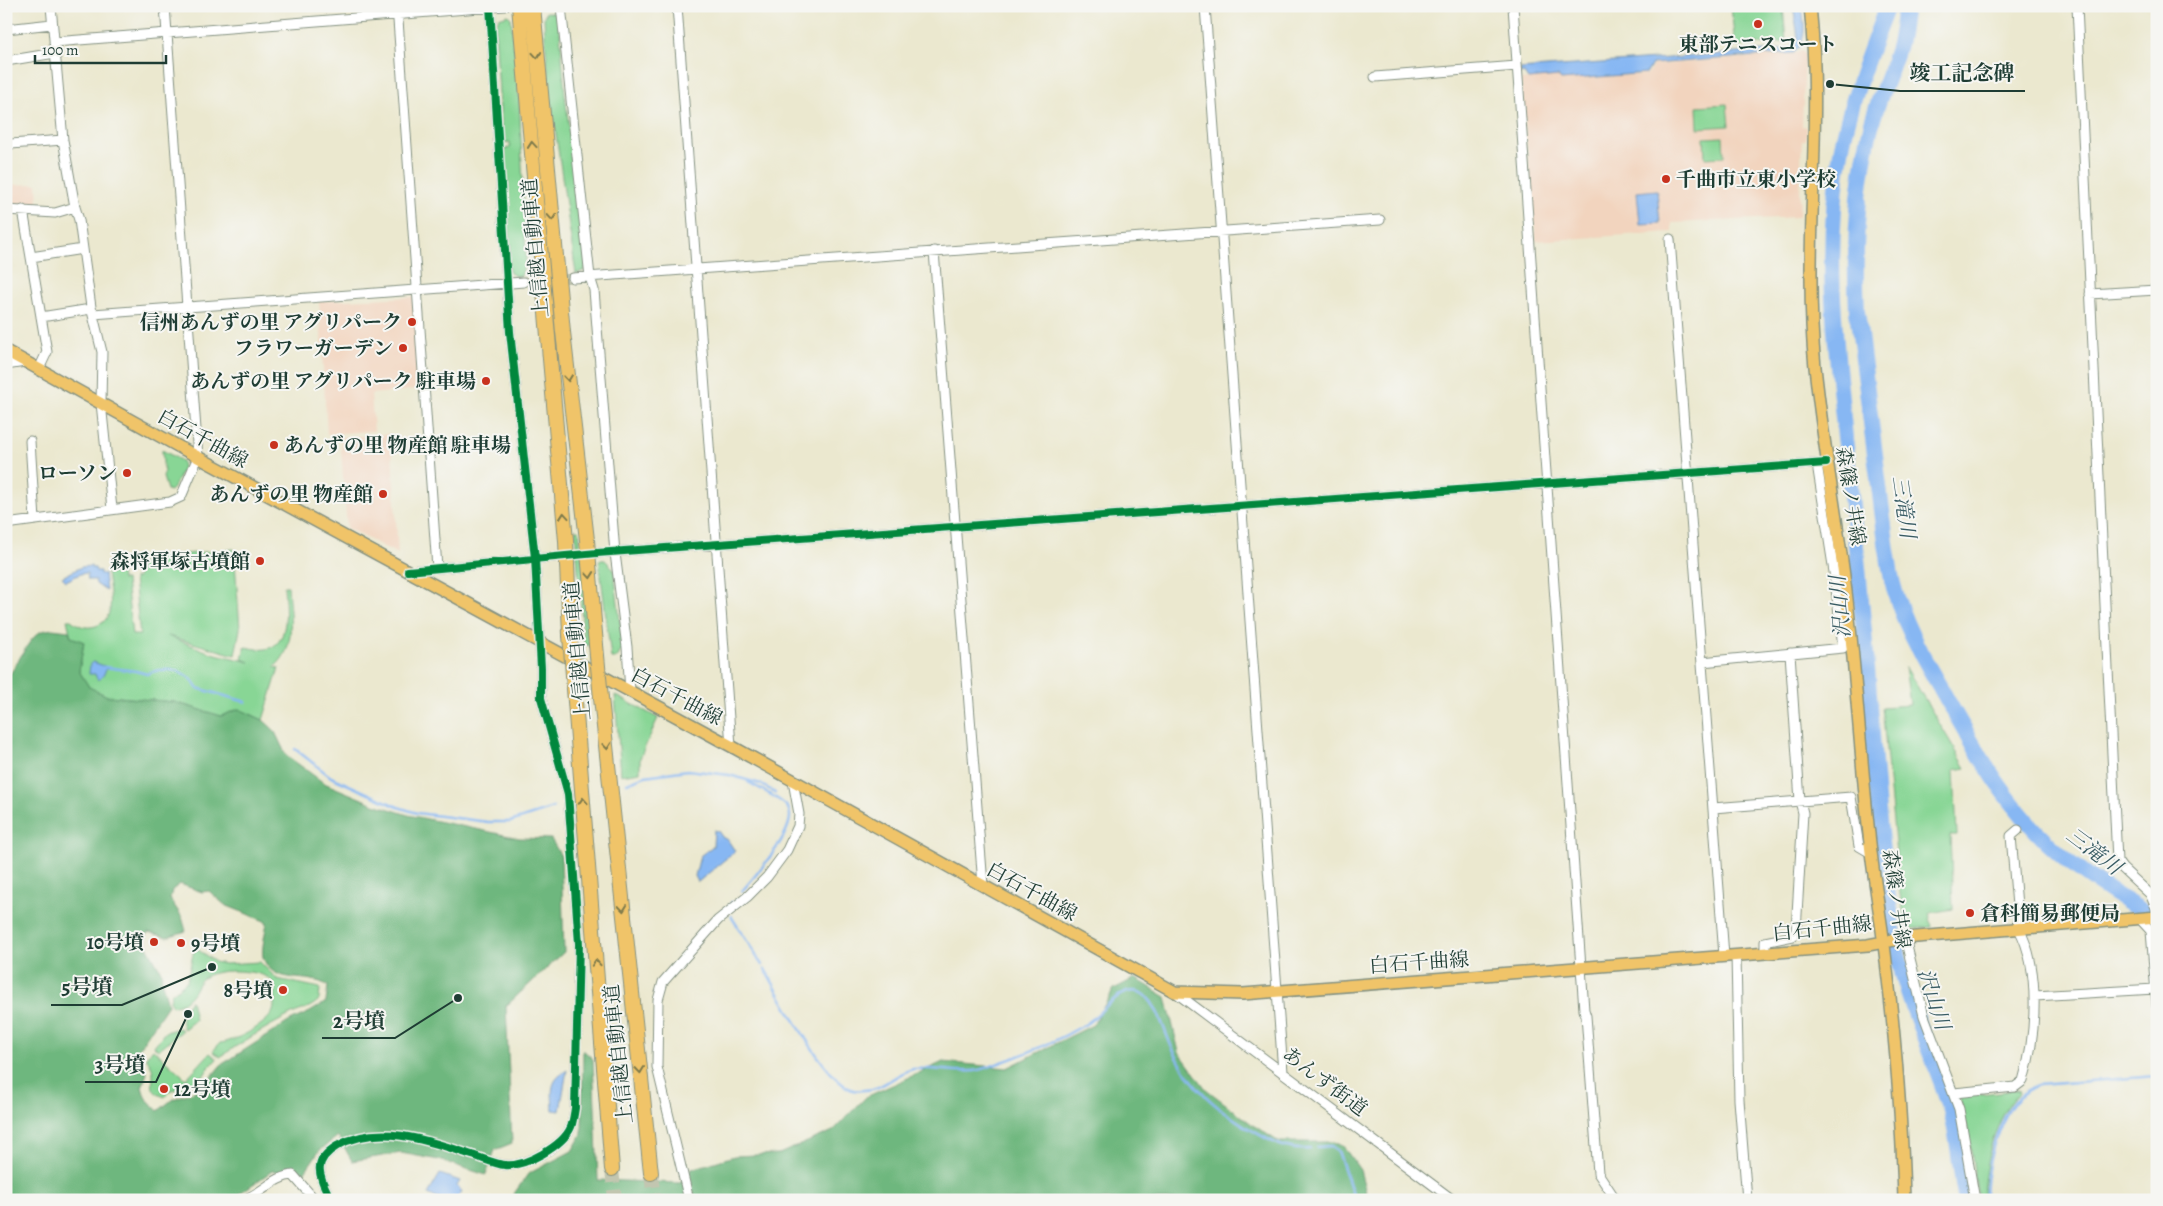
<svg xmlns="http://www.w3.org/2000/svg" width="2163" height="1206" font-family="Alegreya,'Noto Serif JP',serif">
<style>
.built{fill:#f2d4be}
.green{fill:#88d695;stroke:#548a64}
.forest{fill:#6eb77e;stroke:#467a59;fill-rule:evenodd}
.water{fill:#87b7f3;stroke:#537a94}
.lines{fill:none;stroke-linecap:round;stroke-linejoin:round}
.stream{stroke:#87b7f3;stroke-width:2.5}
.river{stroke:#87b7f3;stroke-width:16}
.minor-tunnel{stroke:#c2c6b0;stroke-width:9;stroke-dasharray:9 4.5;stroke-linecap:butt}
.highway-tunnel{stroke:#c2c6b0;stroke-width:14;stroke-dasharray:14 7;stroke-linecap:butt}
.minor-casing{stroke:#859282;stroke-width:11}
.major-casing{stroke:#859282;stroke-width:14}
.highway-casing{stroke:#859282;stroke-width:16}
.minor{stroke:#fff;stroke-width:9}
.major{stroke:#f0c469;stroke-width:11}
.highway{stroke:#f0c469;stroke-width:14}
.highway-bridge-casing{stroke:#859282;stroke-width:16;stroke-linecap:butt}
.highway-bridge{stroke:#f0c469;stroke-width:14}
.cycleway-casing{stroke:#f6f6f2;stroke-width:11}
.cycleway{stroke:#00873e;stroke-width:8}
.oneway{stroke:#7d7a4c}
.poi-dot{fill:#c8321e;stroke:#f6f6f2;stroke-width:2}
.labels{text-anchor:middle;stroke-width:4;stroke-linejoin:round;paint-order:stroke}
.poi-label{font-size:20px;font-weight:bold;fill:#1f3d34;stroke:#f6f6f2;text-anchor:end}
.street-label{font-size:20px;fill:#1f3d34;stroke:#f6f6f2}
.water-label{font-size:21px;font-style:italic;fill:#395c64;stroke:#f6f6f2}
.leader{fill:none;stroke:#1f3d34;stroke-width:2}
.callout-dot{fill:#1f3d34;stroke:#f6f6f2;stroke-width:2}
.callout-label{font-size:21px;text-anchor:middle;font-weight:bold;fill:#1f3d34;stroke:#f6f6f2;stroke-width:4;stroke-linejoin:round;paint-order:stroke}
</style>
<rect width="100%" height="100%" fill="#f6f6f2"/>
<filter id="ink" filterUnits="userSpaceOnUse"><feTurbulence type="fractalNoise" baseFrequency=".02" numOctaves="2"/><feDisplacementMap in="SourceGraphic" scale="10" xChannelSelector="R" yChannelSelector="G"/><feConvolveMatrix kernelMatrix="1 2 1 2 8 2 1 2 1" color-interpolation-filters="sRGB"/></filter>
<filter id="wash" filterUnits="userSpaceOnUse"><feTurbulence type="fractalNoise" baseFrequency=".0096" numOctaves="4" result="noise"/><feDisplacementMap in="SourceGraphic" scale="20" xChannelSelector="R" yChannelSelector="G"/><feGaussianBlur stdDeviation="1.12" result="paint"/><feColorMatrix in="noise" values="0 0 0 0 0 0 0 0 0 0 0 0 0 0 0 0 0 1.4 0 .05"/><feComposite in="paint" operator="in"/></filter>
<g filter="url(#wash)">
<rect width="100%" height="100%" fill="#ebe8cf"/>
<path class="built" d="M1801 51 1805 54 1802 126 1807 127 1806 140H1802L1799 217 1672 223V232L1536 241 1521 80 1558 76 1561 80 1648 74 1653 65 1794 54Z
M37 184 38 208 6 206V185Z
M415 297 422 389 371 394 374 431 327 434 319 301Z
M391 434 398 554 347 528 340 437Z"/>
<path class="green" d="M1731 6H1783L1786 42 1735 46Z
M546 12 554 13 559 19 565 95 586 265 585 270 576 274 550 93 545 38 544 17Z
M508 15 511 18 519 94 526 260 521 276H515L509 272 502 149 510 148V142L502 143 495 27 499 18Z
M1727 104 1729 126 1698 128 1697 106Z
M1723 137 1724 157 1705 158 1704 138Z
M162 450 182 461 183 468 174 487 170 491 167 490 163 477 164 474Z
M575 530H579L591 645H584Z
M234 549 240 629 235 655 168 636 211 653 250 662 242 659 245 647C252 648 262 651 269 648 291 642 285 604 284 586H288C289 613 298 648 274 667L279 668 263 720 239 709 221 716 174 702 107 696 89 687 79 671 84 642 71 637 67 620H71C79 626 85 629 96 626 118 619 109 589 107 573L121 572 122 580H126L132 635H140L134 578H138L137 571 140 570V566L143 565V562H147V558Z
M599 560H605L614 569 623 647 617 658H611Z
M1905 666 1966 768 1954 770 1957 835H1950L1953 909 1929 913 1932 927 1907 929 1900 895 1882 707 1910 705Z
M615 695 658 718 640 758V772L621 775Z
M197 949 215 962 225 964 260 962 277 979 320 988 319 1000C310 1009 299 1010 288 1016 265 1028 242 1042 220 1057L213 1051 220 1043C233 1042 265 1026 272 1013 275 1008 274 1000 274 994 274 991 274 986 273 983 267 970 231 970 219 972 193 977 200 989 186 1000 183 1003 176 1005 172 1006L170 1001 171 994 187 981 194 950Z
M191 1000 195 1020 184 1029C178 1019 185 1009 191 1000Z
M180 1028 182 1031 158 1050 154 1046 165 1032Z
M153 1049 186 1079 210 1053 217 1059 209 1067 199 1083 185 1084 181 1089 171 1090 165 1097C145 1091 156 1081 152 1068 151 1064 148 1061 146 1057Z
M2018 1090 2019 1093C1995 1118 1985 1161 1983 1195H2003V1200H1978L1969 1136 1960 1099 1961 1096Z"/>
<path class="forest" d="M52 629 69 631 71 637 84 642 79 671 89 687 107 696 174 702 221 716 239 709 263 720 274 730 286 755 324 783 374 804 408 815 519 838 551 839 561 856 564 952 506 1006 512 1143 495 1150 486 1175 439 1160 401 1153 352 1161 338 1136 319 1151 304 1173 272 1171 230 1200H6V679C18 666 25 642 40 632 43 630 49 630 52 629ZM180 884 202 892 209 891 225 905 267 922C266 930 261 950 263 957 272 987 309 972 328 986L326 1002 310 1012 290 1021 221 1065 201 1089 173 1099 158 1111 145 1097 142 1087 147 1073 137 1051 168 1005C166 993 160 984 162 973L144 941 148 932 167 937 186 931 182 917 170 899 172 890Z
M1135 978 1166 997 1179 1052 1206 1089 1253 1125 1279 1142H1332L1343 1146 1360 1170 1368 1200H512L513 1195 528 1174 572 1151 582 1134 583 1050 593 1059 598 1180 680 1183 692 1169 734 1156 779 1154 833 1131 866 1097 943 1062 1007 1068 1093 1025 1114 989Z"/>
<path class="water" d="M1793 6H1802C1804 24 1808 39 1794 53L1652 64 1647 73 1561 80 1558 76 1528 79 1524 73 1520 74V69L1791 49 1798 37Z
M1657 190 1660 223 1640 224 1637 192Z
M91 566V568H95L96 571H100V574H104L106 591 96 584 95 580H88L87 573 80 574 66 581 62 577 81 567Z
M93 662 107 667 103 676 99 680 97 679 95 674H89L90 664Z
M714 830 718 831 723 838 727 839 735 851 698 882 695 876 700 856 713 846Z
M567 1070 560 1111 553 1110C552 1090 549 1081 567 1070Z
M440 1174 460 1181 457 1186 462 1191 457 1200H441L428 1194Z"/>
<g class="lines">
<path class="stream" d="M104 667 136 671 147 674C165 666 188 669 197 688L246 702
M295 749 331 777 398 807 417 813 488 822H510L553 808
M627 783 645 776 688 770 729 775 761 784 775 793
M742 891C755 876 800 827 788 808 782 799 758 788 748 782
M728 909 732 902
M731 916 762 965
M765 969C781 996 825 1082 853 1090 856 1091 861 1090 864 1090 883 1090 896 1073 913 1069 933 1067 954 1073 974 1071 983 1070 991 1066 999 1063 1029 1053 1059 1040 1086 1024 1101 1015 1118 986 1139 992 1156 996 1166 1037 1174 1052 1194 1091 1217 1109 1253 1131 1272 1142 1287 1151 1310 1149
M1317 1147 1331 1146 1338 1151 1355 1200
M1985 1194C1987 1160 2001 1097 2038 1085L2157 1076"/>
<path class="river" d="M1887 6C1869 54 1850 102 1841 152 1824 247 1835 342 1845 437 1852 502 1858 567 1864 632 1874 739 1876 848 1898 954 1909 1006 1932 1054 1949 1104 1959 1135 1959 1168 1966 1200
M1905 6C1903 19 1902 32 1899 44 1891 74 1876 101 1870 131 1856 190 1854 251 1857 311L1887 550C1889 561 1890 572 1893 584 1902 623 1924 659 1944 694 1976 751 2009 810 2059 853 2088 879 2123 900 2157 919"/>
</g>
</g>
<g filter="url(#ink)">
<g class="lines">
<path class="minor-tunnel" d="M524 282 573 278
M555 557 592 553"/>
<path class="highway-tunnel" d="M612 1169 615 1200
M651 1173 654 1200"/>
<defs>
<path id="minor" d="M51 6 63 140 75 207 79 220 91 307 102 352 101 403 112 509
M397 6 437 568
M561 6 590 277 594 290 615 553 627 647 630 691
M677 6 731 746
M1205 6 1283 1072
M1513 6 1584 1010 1586 1016 1598 1173 1616 1200
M2077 6 2117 861 2122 868 2150 894 2157 910
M6 29 52 24
M54 42 505 6
M6 61 55 53
M1375 77 1517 66
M11 144 63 140
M6 210 55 213 75 207
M23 210 47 352 39 369
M1670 239 1724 956
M934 251 983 885
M31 257 83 249
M573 278 1380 220
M2090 294 2157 290
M93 314 524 282
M41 317 91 309
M6 365 25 362
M30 441 35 520
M6 524 170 502 181 497 198 457 165 6
M597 553 1826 463
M408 571 555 557
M1702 662 1843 648 1834 572 1817 464
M1713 808 1851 797 1859 846 1871 853
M2140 919 2151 931 2157 1006
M1905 938 1924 1016 1959 1109 1975 1200
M1765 952V942L1793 936 1796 931 1803 813 1800 801 1790 653
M1736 955 1739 1100 1747 1200
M1175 992 1453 1200
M2035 996 2155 989
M1954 1093 2015 1087 2023 1081C2036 1037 2041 970 2019 929L2011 836 2018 830
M242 1200C261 1195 274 1176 293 1175L315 1200
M331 1200C320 1177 310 1162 337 1146 379 1122 430 1141 472 1155 482 1158 495 1164 505 1165 525 1167 563 1146 571 1127 573 1122 574 1114 575 1108L579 944 568 794 541 698V668L535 558 510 332 490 6
M689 1200 657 1067 658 1000 663 982 718 920 747 897 767 877 787 850 798 826 799 814 793 781"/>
<path id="major" d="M1810 6C1823 126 1803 247 1815 367 1823 445 1838 522 1847 600 1857 684 1861 768 1871 852 1875 886 1881 920 1885 953 1895 1035 1902 1117 1904 1200
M6 351 183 449 731 746 1175 992 1243 994 1868 945 1905 938 2157 917"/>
<path id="highway" d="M519 6 566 541 570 635
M533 6 563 332 587 540 596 645
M574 689 612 1169
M601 698 651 1173"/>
</defs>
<use href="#minor" class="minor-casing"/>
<use href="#major" class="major-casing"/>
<use href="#highway" class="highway-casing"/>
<use href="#minor" class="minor"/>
<use href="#major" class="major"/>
<use href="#highway" class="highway"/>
<defs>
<path id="highway-bridge" d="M570 635 574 689
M596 645 601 698"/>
</defs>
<use href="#highway-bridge" class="highway-bridge-casing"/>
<use href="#highway-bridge" class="highway-bridge"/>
<defs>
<path id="cycleway" d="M408 571 597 553 1826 463
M331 1200C320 1177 310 1162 337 1146 379 1122 430 1141 472 1155 482 1158 495 1164 505 1165 525 1167 563 1146 571 1127 573 1122 574 1114 575 1108L579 944 568 794 541 698V668L535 558 510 332 490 6"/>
</defs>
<use href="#cycleway" class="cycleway-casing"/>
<use href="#cycleway" class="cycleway"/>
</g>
<defs><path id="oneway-chevron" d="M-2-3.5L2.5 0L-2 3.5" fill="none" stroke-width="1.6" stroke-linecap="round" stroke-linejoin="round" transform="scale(1.25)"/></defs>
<g class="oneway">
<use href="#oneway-chevron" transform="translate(537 55) rotate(85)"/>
<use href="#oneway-chevron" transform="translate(532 145) rotate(-95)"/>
<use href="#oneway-chevron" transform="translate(552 217) rotate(85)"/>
<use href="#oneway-chevron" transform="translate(568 378) rotate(84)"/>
<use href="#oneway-chevron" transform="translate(564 516) rotate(-95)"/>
<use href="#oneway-chevron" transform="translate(590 575) rotate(85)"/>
<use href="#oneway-chevron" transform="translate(607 746) rotate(84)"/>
<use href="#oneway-chevron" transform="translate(583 801) rotate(-94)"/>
<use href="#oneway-chevron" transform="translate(623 908) rotate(84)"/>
<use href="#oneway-chevron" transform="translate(596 963) rotate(-94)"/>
<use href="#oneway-chevron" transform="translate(640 1070) rotate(84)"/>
</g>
</g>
<g class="poi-dot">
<circle cx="1758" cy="24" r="5"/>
<circle cx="1666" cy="179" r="5"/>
<circle cx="412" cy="322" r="5"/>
<circle cx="403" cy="348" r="5"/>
<circle cx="486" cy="381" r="5"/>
<circle cx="274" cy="445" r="5"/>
<circle cx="127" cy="473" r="5"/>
<circle cx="383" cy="494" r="5"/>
<circle cx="260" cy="561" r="5"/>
<circle cx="1970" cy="913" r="5"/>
<circle cx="154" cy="942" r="5"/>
<circle cx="181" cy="943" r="5"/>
<circle cx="283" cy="990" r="5"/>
<circle cx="164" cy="1089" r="5"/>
</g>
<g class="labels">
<g class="poi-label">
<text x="1758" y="51" text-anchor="middle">東部テニスコート</text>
<text x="1676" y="186" text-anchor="start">千曲市立東小学校</text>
<text x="402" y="329">信州あんずの里 アグリパーク</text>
<text x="393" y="355">フラワーガーデン</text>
<text x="476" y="388">あんずの里 アグリパーク 駐車場</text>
<text x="284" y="452" text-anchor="start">あんずの里 物産館 駐車場</text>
<text x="117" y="480">ローソン</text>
<text x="373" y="501">あんずの里 物産館</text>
<text x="250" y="568">森将軍塚古墳館</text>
<text x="1980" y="920" text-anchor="start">倉科簡易郵便局</text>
<text x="144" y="949">10号墳</text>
<text x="191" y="950" text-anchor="start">9号墳</text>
<text x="273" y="997">8号墳</text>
<text x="174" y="1096" text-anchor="start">12号墳</text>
</g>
<g class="street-label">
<text transform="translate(535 248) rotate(-95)" y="7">上信越自動車道</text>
<text transform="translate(203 438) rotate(29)" y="7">白石千曲線</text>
<text transform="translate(1851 496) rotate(81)" y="7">森篠ノ井線</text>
<text transform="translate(577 651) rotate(-95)" y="7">上信越自動車道</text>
<text transform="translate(677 696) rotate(28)" y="7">白石千曲線</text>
<text transform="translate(1032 891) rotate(29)" y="7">白石千曲線</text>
<text transform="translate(1897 899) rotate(82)" y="7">森篠ノ井線</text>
<text transform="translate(1822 928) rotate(-6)" y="7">白石千曲線</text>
<text transform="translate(1419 962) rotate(-4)" y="7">白石千曲線</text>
<text transform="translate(618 1054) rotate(-96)" y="7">上信越自動車道</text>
<text transform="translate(1325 1081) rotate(37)" y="7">あんず街道</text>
</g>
<g class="water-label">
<text transform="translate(1904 507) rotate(82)" y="7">三滝川</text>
<text transform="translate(1840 607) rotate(-95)" y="7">沢山川</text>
<text transform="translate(2094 851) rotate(37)" y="7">三滝川</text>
<text transform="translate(1934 999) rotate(72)" y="7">沢山川</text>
</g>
</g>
<path class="leader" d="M1830 84L1900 91H2025M212 967L122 1005H51M458 998L395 1038H322M188 1014L156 1082H85"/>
<g class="callout-dot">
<circle cx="1830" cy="84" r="5"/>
<circle cx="212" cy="967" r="5"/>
<circle cx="458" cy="998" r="5"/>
<circle cx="188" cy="1014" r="5"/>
</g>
<g class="callout-label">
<text x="1962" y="80">竣工記念碑</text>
<text x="87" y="994">5号墳</text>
<text x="359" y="1028">2号墳</text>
<text x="120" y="1072">3号墳</text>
</g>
<rect width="2163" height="1206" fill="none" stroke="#f6f6f2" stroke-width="25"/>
<path d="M35 55v8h131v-8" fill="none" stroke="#1f3d34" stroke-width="2.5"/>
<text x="42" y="55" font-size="15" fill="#1f3d34" stroke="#f6f6f2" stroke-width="4" paint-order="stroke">100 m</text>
</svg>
